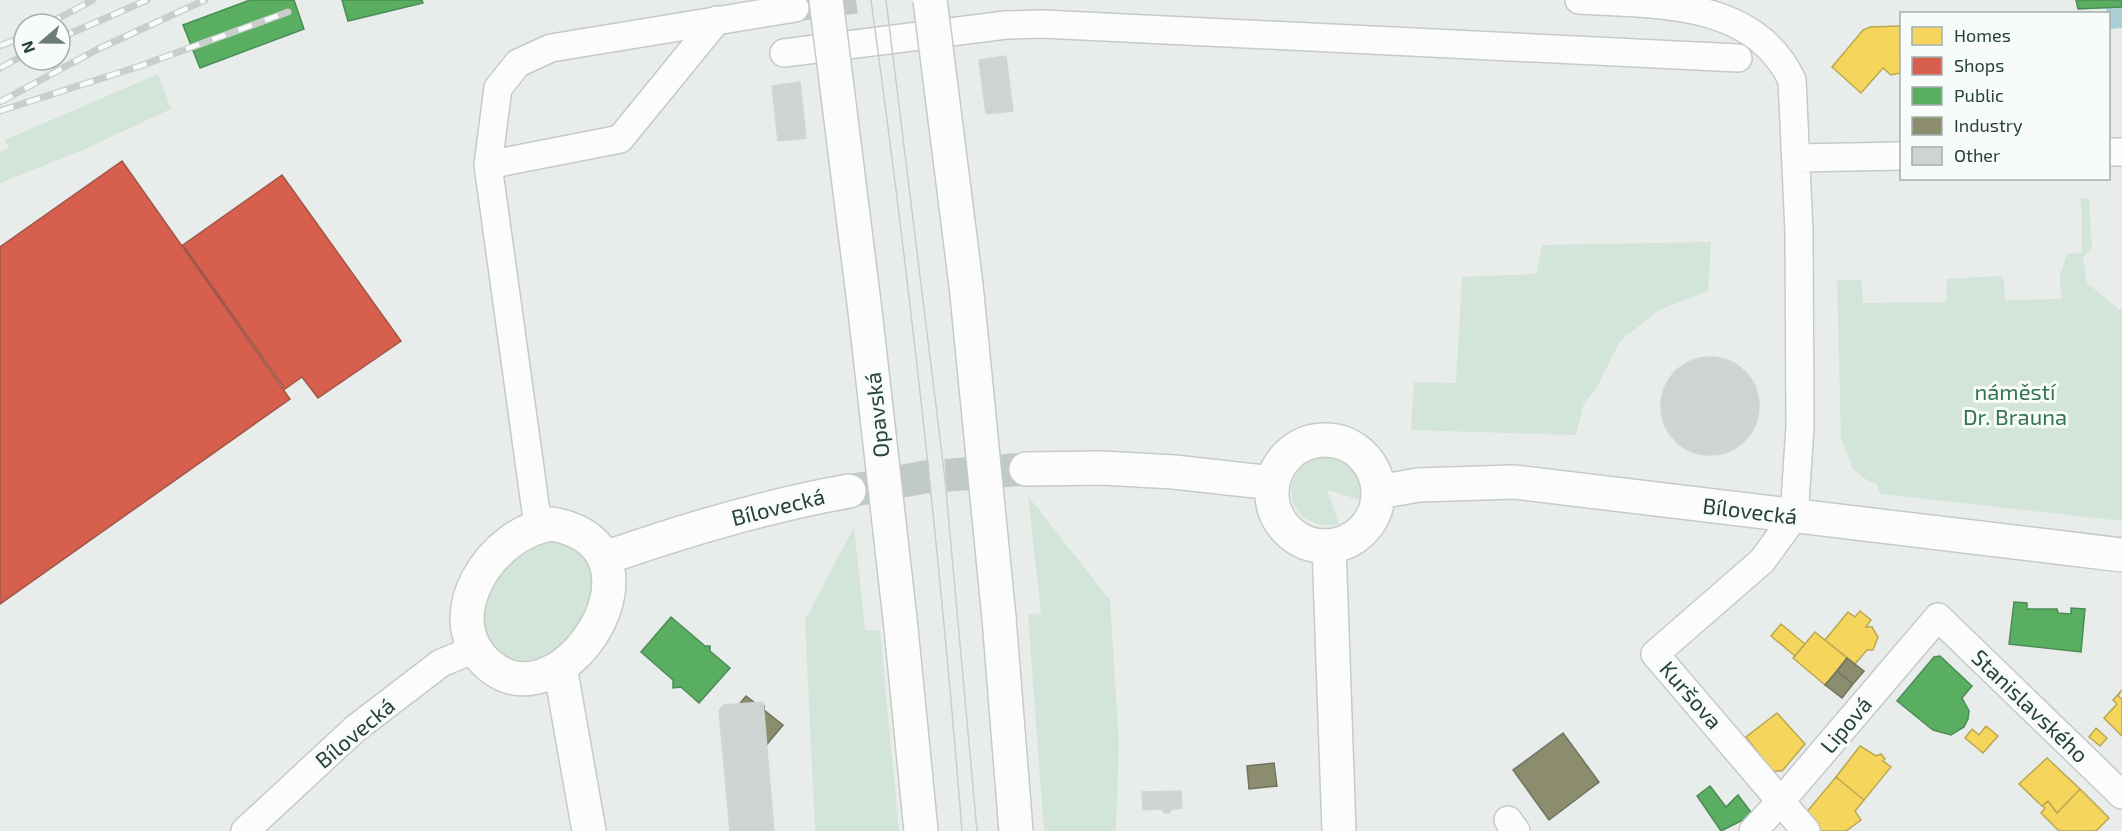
<svg xmlns="http://www.w3.org/2000/svg" width="2122" height="831" font-family="'Exo 2',sans-serif">
<style>
.green{fill:#d3e4d9}
.water{fill:#accfd7}
.homes{fill:#f6d55c;stroke:#b8a852;stroke-width:1.5}
.shops{fill:#d6604d;stroke:#a15647;stroke-width:1.5}
.public{fill:#5aae61;stroke:#4a8d55;stroke-width:1.5}
.industry{fill:#8c8c6e;stroke:#6d755e;stroke-width:1.5}
.building{fill:#cfd4d2;stroke:#d1d6d4;stroke-width:1.5}
.lines{fill:none;stroke-linecap:round;stroke-linejoin:round}
.street-tunnel{stroke:#c1cac8;stroke-width:27;stroke-dasharray:27 14;stroke-linecap:butt}
.secondary-tunnel{stroke:#c1cac8;stroke-width:33;stroke-dasharray:33 16;stroke-linecap:butt}
.street-casing{stroke:#c5cac8;stroke-width:30}
.secondary-casing{stroke:#c5cbc9;stroke-width:36}
.street{stroke:#fcfcfc;stroke-width:27}
.secondary{stroke:#fcfcfc;stroke-width:33}
.tram{stroke:#c9cdcc;stroke-width:1.5}
.rail-casing{stroke:#c9cdcc;stroke-width:7}
.rail{stroke:#f7fbf9;stroke-width:4.5;stroke-dasharray:14;stroke-linecap:butt}
.secondary-bridge-casing{stroke:#c5cbc9;stroke-width:36;stroke-linecap:butt}
.secondary-bridge{stroke:#fcfcfc;stroke-width:33}
.labels{text-anchor:middle;stroke-width:6;stroke-linejoin:round;paint-order:stroke}
.park-label{font-size:22px;fill:#337450;stroke:#f7fbf9}
.street-label{font-size:22px;fill:#26403a;stroke:#f7fbf9}
</style>
<rect width="100%" height="100%" fill="#e8edeb"/>
<path class="green" d="M158 74 171 109 85 149 0 183V152L9 148 5 140Z
M2081 198 2089 199 2092 248 2083 257 2087 283 2120 310 2122 308V521L1880 494 1876 483 1868 481 1853 469 1841 439 1837 280H1861L1863 303 1946 302 1947 279 2000 276 2004 280 2005 300 2061 299 2060 276 2067 254 2082 253Z
M1711 242 1708 291 1659 310 1620 341 1596 389 1584 403 1576 435 1411 430 1414 382 1456 383 1462 277 1536 274 1542 245Z
M1324 456C1350 459 1363 475 1360 500L1327 490 1339 524C1286 535 1272 467 1324 456Z
M1028 496 1110 600 1119 743 1116 831H1044L1028 615 1041 613Z
M854 527 865 630H880L899 831H815L805 620Z
M552 539 578 549 593 573 592 600 572 637 544 659 517 662 493 649 488 641 482 615 491 588 517 552Z"/>
<path class="water" d="M2122 7V28L2109 29 2106 8Z"/>
<path class="homes" d="M1900 26 1901 73 1891 75 1883 68 1861 93 1832 67 1863 30 1870 27Z
M1860 611 1871 620 1866 627H1872L1878 637 1873 650H1867L1855 664 1825 640 1848 612 1855 617Z
M1781 624 1805 644 1795 656 1771 636Z
M1815 632 1847 658 1825 685 1793 658Z
M2122 690 2118 696 2122 699V736L2104 718 2117 704 2113 700Z
M1777 713 1805 744 1782 771H1772L1746 737Z
M1986 726 1998 736 1983 753 1965 738 1972 729 1979 735Z
M2096 728 2107 738 2100 746 2089 737Z
M1860 746 1876 756 1881 754 1885 759 1883 761 1891 767 1864 800 1836 777Z
M2047 758 2080 789 2057 813 2048 801 2042 806 2019 784Z
M1836 777 1864 800 1855 811 1861 820 1846 831H1818L1805 814Z
M2080 789 2109 818 2096 831H2059L2041 813 2045 808 2042 806 2048 801 2057 813Z"/>
<path class="shops" d="M122 161 290 399 0 604V247Z
M282 175 401 341 318 398 302 377 285 389 183 245Z"/>
<path class="public" d="M250 0H294L304 29 200 68 183 25Z
M342 0H422L423 3 348 21Z
M2076 0H2122V7L2078 9Z
M2014 602 2027 603V609H2057L2058 613 2071 614V608L2085 609 2081 652 2009 644Z
M671 617 705 646H710V651L730 668 699 703 681 687 673 688V680L641 652Z
M1940 656 1972 686 1962 698 1969 711 1968 719 1964 727 1951 735 1933 730 1897 701 1934 657Z
M1710 786 1726 807 1738 795 1753 815 1721 831 1697 796Z"/>
<path class="industry" d="M1847 658 1864 671 1853 684 1837 671Z
M1837 671 1853 684 1842 698 1825 685Z
M746 696 759 706H764V710L783 725 763 749 755 750 746 742H741L737 734 728 726 727 719Z
M1563 733 1599 782 1549 820 1513 770Z
M1274 763 1277 786 1249 789 1247 766Z"/>
<path class="building" d="M1006 56 1013 111 986 114 979 60Z
M800 82 806 138 778 141 772 86Z
M1661 406a49 49 0 1 1 98 0a49 49 0 1 1-98 0Z
M763 702 774 831H730L719 711 723 705Z
M1181 791 1182 808 1173 809 1169 813H1165L1161 809 1143 810 1142 792Z"/>
<g class="lines">
<path class="street-tunnel" d="M795 8 856 0"/>
<path class="secondary-tunnel" d="M849 491 925 477 1026 469"/>
<defs>
<path id="street" d="M1579 0C1660 5 1754 0 1792 80L1799 231 1800 427 1794 517 1762 561 1655 654 1806 831
M784 53 1006 25 1043 24 1738 58
M2108 152H2122
M1797 158 1902 156
M488 165 620 139 717 20
M538 526 488 165 498 88 518 63 551 48 795 8
M1508 820 1516 831
M245 831 356 728 441 663 475 649
M1753 831 1782 800 1938 617 2122 795"/>
<path id="secondary" d="M1272 493a53 53 0 1 1 106 0a53 53 0 1 1-106 0Z
M1026 469 1102 468 1174 472 1273 483
M1379 492 1418 485 1514 482 2122 555
M552 524C679 546 564 728 490 666 433 618 493 531 552 524Z
M1329 546 1339 831
M605 558C685 530 765 506 849 491
M999 618 1016 831
M901 628 921 831
M560 667 589 831"/>
</defs>
<use href="#street" class="street-casing"/>
<use href="#secondary" class="secondary-casing"/>
<use href="#street" class="street"/>
<use href="#secondary" class="secondary"/>
<path class="tram" d="M871 0C909 276 940 553 962 831
M886 0 945 479 977 831"/>
<defs>
<path id="rail" d="M48 24 93 0
M60 38 147 0
M0 46 24 36
M0 68 24 55
M0 102 98 49 205 0
M0 111 140 66 288 12"/>
</defs>
<use href="#rail" class="rail-casing"/>
<use href="#rail" class="rail"/>
<defs>
<path id="secondary-bridge" d="M826 0 865 311 901 628
M930 0 966 285 999 618"/>
</defs>
<use href="#secondary-bridge" class="secondary-bridge-casing"/>
<use href="#secondary-bridge" class="secondary-bridge"/>
</g>
<g class="labels">
<g class="park-label">
<text x="2015" y="400">náměstí<tspan x="2015" dy="25">Dr. Brauna</tspan></text>
</g>
<g class="street-label">
<text transform="translate(877 415) rotate(-96)" y="8">Opavská</text>
<text transform="translate(778 507) rotate(-14)" y="8">Bílovecká</text>
<text transform="translate(1750 511) rotate(7)" y="8">Bílovecká</text>
<text transform="translate(1691 695) rotate(49)" y="8">Kuršova</text>
<text transform="translate(2030 706) rotate(44)" y="8">Stanislavského</text>
<text transform="translate(1846 725) rotate(-50)" y="8">Lipová</text>
<text transform="translate(355 733) rotate(-40)" y="8">Bílovecká</text>
</g>
</g>
<rect x="1900" y="12" width="210" height="168" fill="#f7fbf9" stroke="#a3b0ad" stroke-width="1.5"/>
<rect x="1912" y="27" width="30" height="18" fill="#f6d55c" stroke="#a3b0ad" stroke-width="1.5"/>
<text x="1954" y="42" font-size="18" fill="#26403a">Homes</text>
<rect x="1912" y="57" width="30" height="18" fill="#d6604d" stroke="#a3b0ad" stroke-width="1.5"/>
<text x="1954" y="72" font-size="18" fill="#26403a">Shops</text>
<rect x="1912" y="87" width="30" height="18" fill="#5aae61" stroke="#a3b0ad" stroke-width="1.5"/>
<text x="1954" y="102" font-size="18" fill="#26403a">Public</text>
<rect x="1912" y="117" width="30" height="18" fill="#8c8c6e" stroke="#a3b0ad" stroke-width="1.5"/>
<text x="1954" y="132" font-size="18" fill="#26403a">Industry</text>
<rect x="1912" y="147" width="30" height="18" fill="#cfd4d2" stroke="#a3b0ad" stroke-width="1.5"/>
<text x="1954" y="162" font-size="18" fill="#26403a">Other</text>
<g transform="translate(42 42) rotate(250)"><circle r="28" fill="#f7fbf9" stroke="#a3b0ad" stroke-width="1.5"/>
<path d="M0-4.5L10 22L0 15L-10 22Z" fill="#6a7d78"/>
<text y="-9" font-size="16" font-weight="bold" text-anchor="middle" fill="#26403a">N</text>
</g>
</svg>
